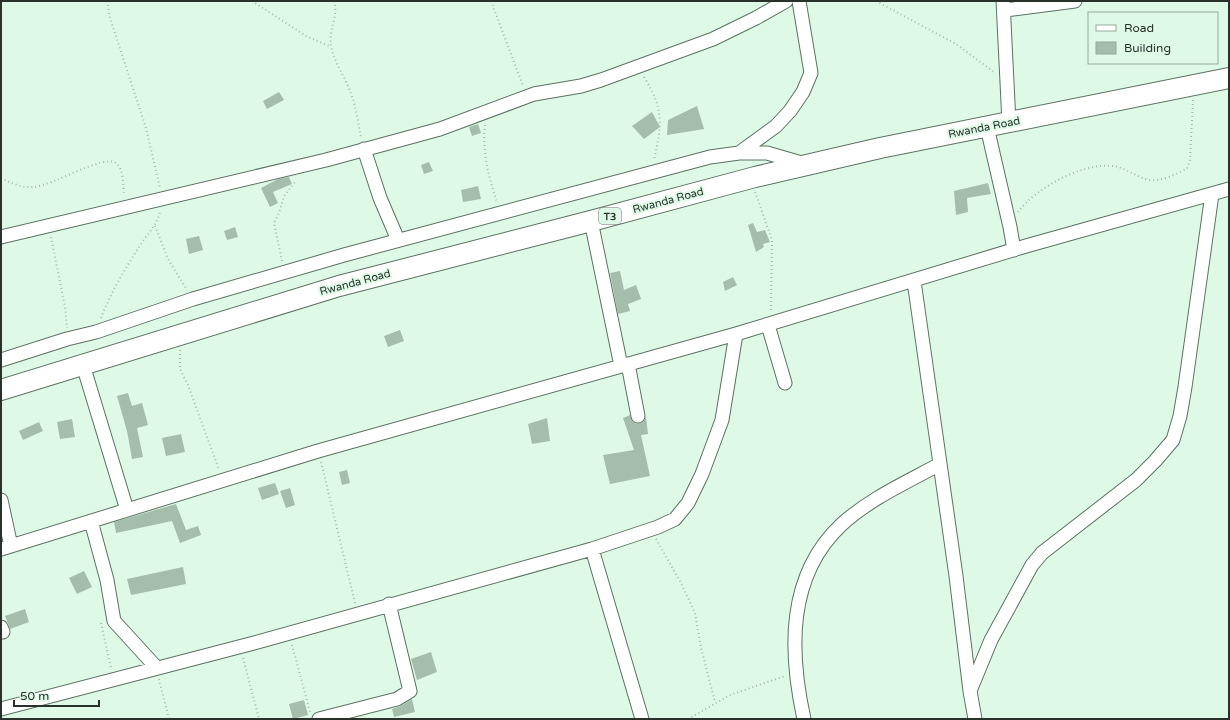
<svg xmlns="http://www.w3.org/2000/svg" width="1230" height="720" font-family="'Varela Round',sans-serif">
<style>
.building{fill:#a5beac}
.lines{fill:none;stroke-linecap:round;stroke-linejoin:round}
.minor-casing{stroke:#5b7262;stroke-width:15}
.highway-casing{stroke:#5b7262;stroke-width:22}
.path{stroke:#a7bcad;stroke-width:2;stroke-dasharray:1 3;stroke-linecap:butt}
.minor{stroke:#fff;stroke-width:13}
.highway{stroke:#fff;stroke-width:20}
.labels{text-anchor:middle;stroke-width:4;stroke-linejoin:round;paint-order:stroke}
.shield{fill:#dff9e7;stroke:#5f6e63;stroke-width:1}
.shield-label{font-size:10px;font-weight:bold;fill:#28322b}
.street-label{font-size:11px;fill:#28322b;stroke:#dff9e7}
</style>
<rect width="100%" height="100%" fill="#dff9e7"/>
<path class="building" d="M279 92 284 100 267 109 263 101Z
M697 106 704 129 667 135 668 120Z
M652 112 660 127 644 139 632 126Z
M478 124 481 133 472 136 469 127Z
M429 162 433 171 424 174 421 165Z
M289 177 292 184 273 192 278 203 270 207 261 188 278 179Z
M988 183 991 194 967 198 968 212 956 215 954 191Z
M478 186 481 199 463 202 461 190Z
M753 223 757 232 765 230 770 242 763 244 764 247 756 252 748 225Z
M235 227 238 237 227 240 224 231Z
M199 236 203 250 189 254 186 239Z
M620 271 624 290 636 285 641 299 628 304 630 311 618 314 610 273Z
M733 277 737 285 725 291 723 282Z
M400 330 404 341 388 347 384 336Z
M128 393 132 406 142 403 148 425 137 428 143 457 132 459 127 431 117 396Z
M630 415 632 421 636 424 643 422 646 417 648 434 641 435 650 476 610 484 603 455 634 450 623 418Z
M547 418 550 441 532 444 528 424Z
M72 419 75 437 60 439 57 422Z
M39 422 43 431 23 440 19 431Z
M181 434 185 452 166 456 162 438Z
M347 470 350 483 342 485 339 472Z
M275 483 279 494 262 500 258 488Z
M290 488 295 505 286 508 280 491Z
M176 504 186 530 198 526 201 535 180 543 172 521 116 533 114 522Z
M183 567 186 584 131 595 127 579Z
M84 571 92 587 77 594 69 578Z
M25 609 29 622 10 629 5 616Z
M431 652 437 672 417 680 411 659Z
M412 699 415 712 394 717 392 709 401 706Z
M304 700 308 715 293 719 289 704Z"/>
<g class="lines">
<defs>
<path id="minor" d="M1003 1 1009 123
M1005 10 1075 1
M987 127 1010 227 1014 250
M364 149 380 198 398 240
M739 153 776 126 790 111 803 92 811 73 799 1
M591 221 621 366
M1 237 326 160 440 129 534 94 581 86 601 80 713 39 756 18 786 1
M914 281 956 576 970 691 975 719
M768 325 785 383
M1 360 67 339 96 332 193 299 344 255 710 157 739 153H767L805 164
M628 364 638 416
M83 365 127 510
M1 500 11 546
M91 521 107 580 114 621 156 667
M1 549 318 451 736 334 1026 246 1229 189
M592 549 642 719
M1 627 3 632
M970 691 991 640 1032 565 1042 553 1136 480 1155 461 1173 440 1180 416 1185 387 1212 194
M1 709 254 643 592 549 658 527 675 519 688 503 702 474 722 420 736 334
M319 719 397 699 410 691 389 604
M804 719C789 651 787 576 841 525 869 499 907 482 940 464"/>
<path id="highway" d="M1 390 339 286 591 221 755 177 880 148 1229 78"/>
</defs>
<use href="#minor" class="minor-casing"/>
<use href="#highway" class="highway-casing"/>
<path class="path" d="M107 1 110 18 146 128 160 188
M252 1 306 36 331 47
M334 1C339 16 328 30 331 46 334 62 344 75 350 91 356 105 358 123 361 138
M491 1 523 86
M876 1 956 44 995 73
M1 30V35
M644 77C664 109 662 124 654 160
M485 125C482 153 489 177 497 203
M1 178C11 183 22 188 33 187 53 186 103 154 116 163 124 169 123 186 124 195
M755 192 772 240 771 311
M1018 212C1036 188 1081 163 1112 166 1125 167 1136 177 1149 180 1160 182 1178 174 1187 168L1190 161 1193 100
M155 226 168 259 187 290
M51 237 65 307 67 328
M282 261 274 223 279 213 284 196 295 182 294 180
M101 318C111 292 126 267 141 244 148 233 157 225 160 212
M180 350V369L188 385 219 470
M321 462 355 603
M656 539 681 583 695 613 701 648 715 702
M101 623 111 668
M292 645 310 712
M243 658 259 719
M159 679 169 719
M688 719 730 695 785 676"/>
<use href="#minor" class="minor"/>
<use href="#highway" class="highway"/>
</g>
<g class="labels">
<rect class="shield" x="599" y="208" width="22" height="16" rx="3"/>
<g class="shield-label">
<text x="610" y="220">T3</text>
</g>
<g class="street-label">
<text transform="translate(984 127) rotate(-11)" y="4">Rwanda Road</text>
<text transform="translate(668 200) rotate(-15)" y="4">Rwanda Road</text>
<text transform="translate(355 282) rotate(-15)" y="4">Rwanda Road</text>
</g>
</g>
<rect width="1230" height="720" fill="none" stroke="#28322b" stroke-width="4"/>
<rect x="1088" y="12" width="130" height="52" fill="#dff9e7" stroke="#96a99c"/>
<rect x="1096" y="25" width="20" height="6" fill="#ffffff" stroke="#96a99c"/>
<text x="1124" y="32" font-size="12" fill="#28322b">Road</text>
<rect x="1096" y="42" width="20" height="12" fill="#a5beac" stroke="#96a99c"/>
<text x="1124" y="52" font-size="12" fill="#28322b">Building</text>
<path d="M14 700v6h85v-6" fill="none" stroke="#28322b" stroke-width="2"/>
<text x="20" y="700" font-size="12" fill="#28322b" stroke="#dff9e7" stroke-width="3" paint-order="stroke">50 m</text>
</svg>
